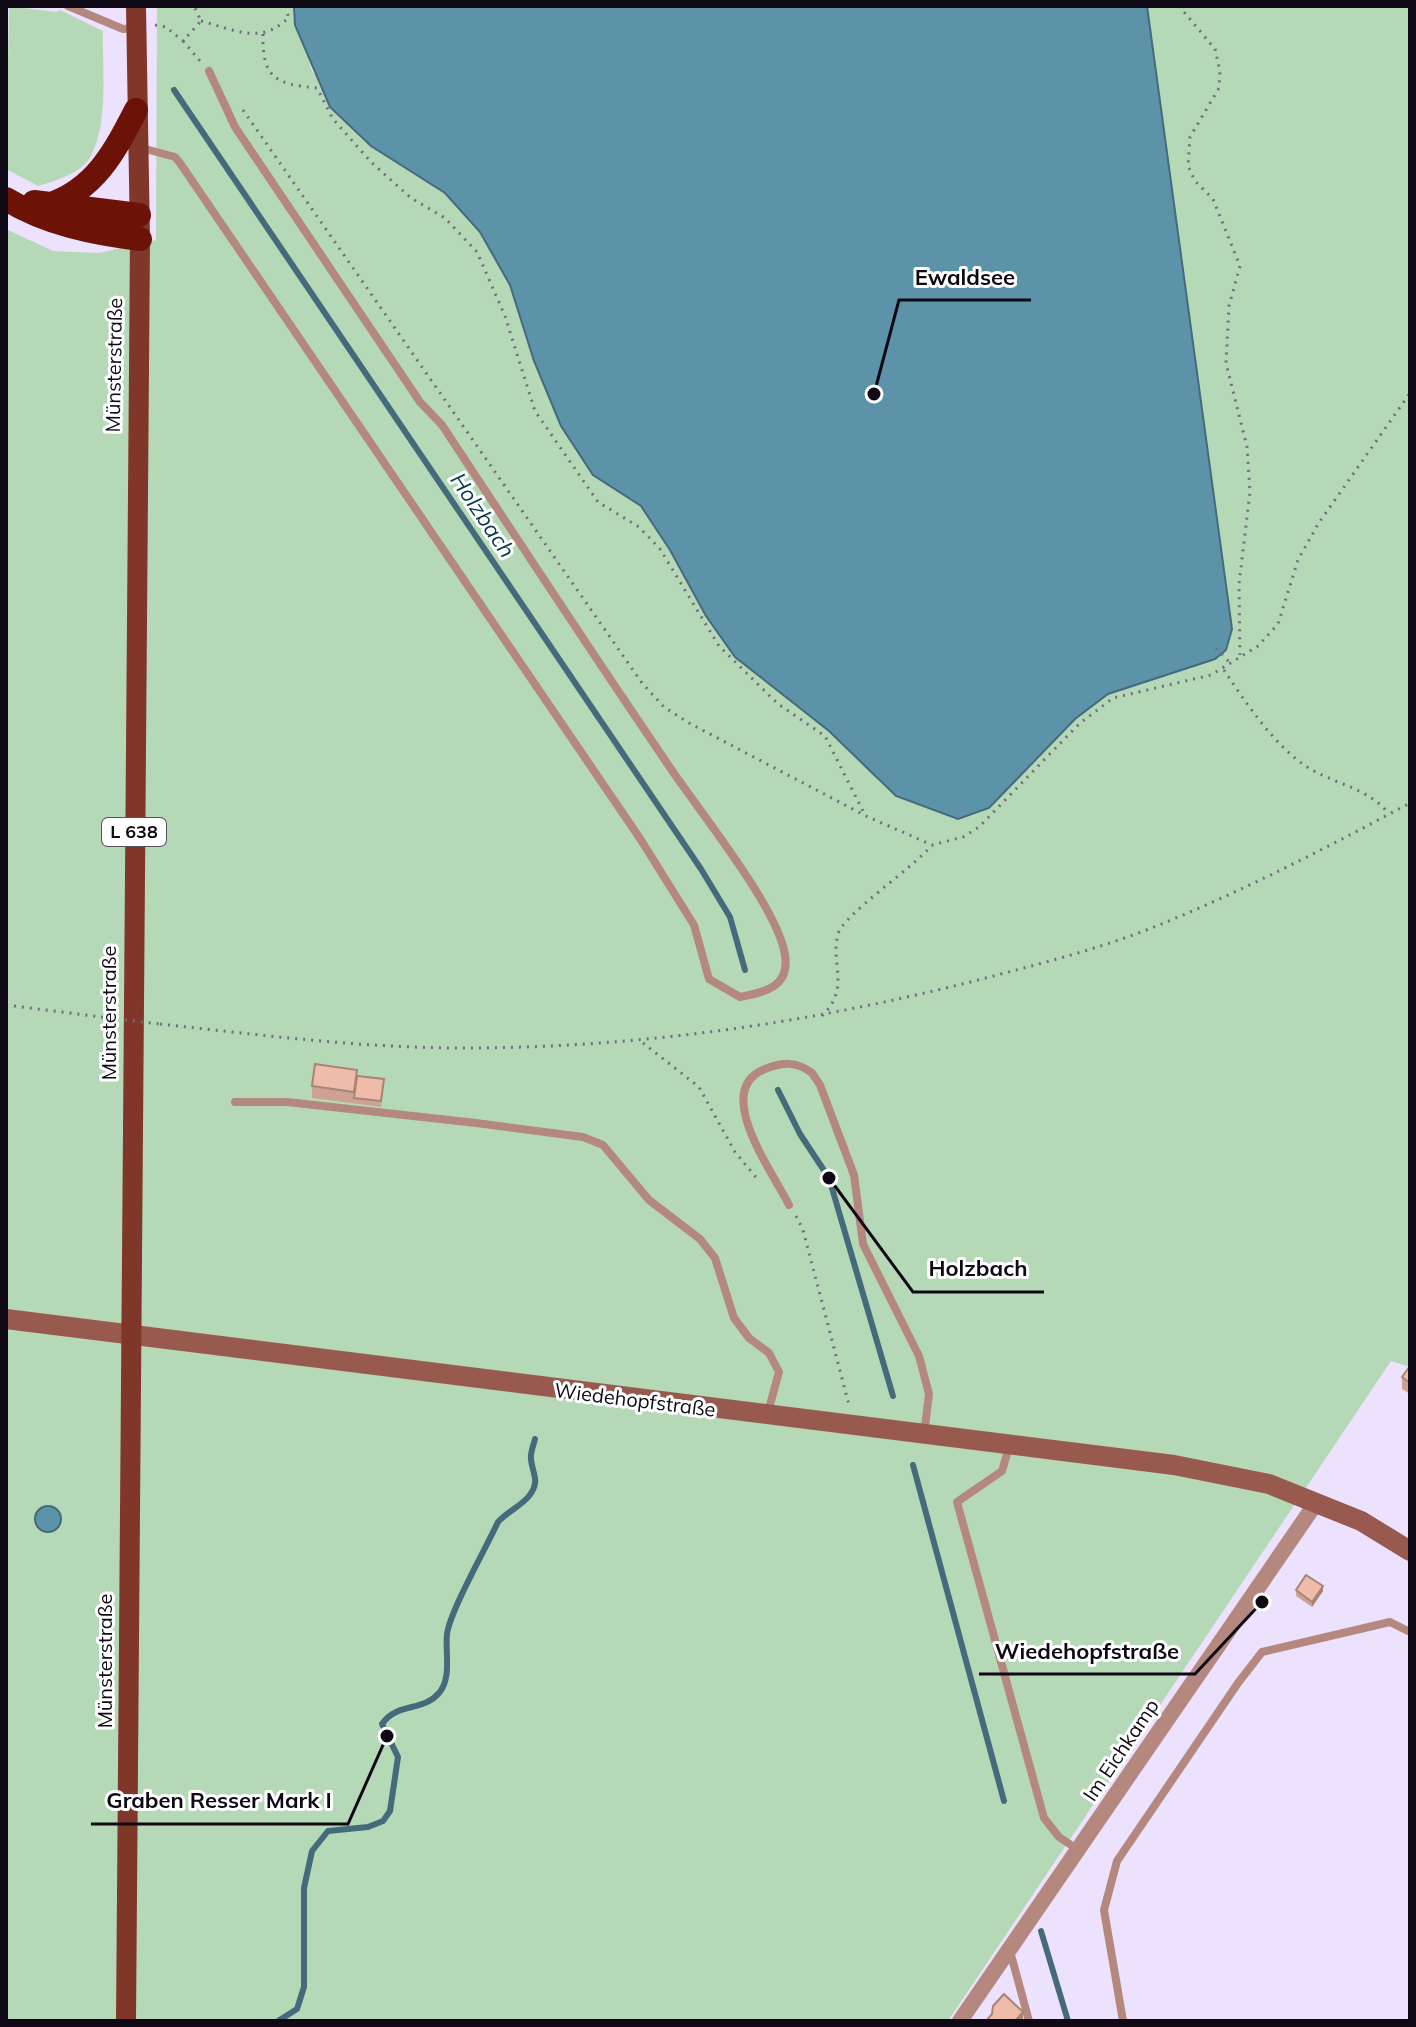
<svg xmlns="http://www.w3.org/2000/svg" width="1416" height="2027" font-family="Mulish,sans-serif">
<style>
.green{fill:#b5d9b7}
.water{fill:#5c93a8;stroke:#456a7c;stroke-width:2}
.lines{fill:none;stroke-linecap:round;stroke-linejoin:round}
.stream{stroke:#456a7c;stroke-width:6}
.path{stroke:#736c7e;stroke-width:3;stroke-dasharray:2 6;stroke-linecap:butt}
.service{stroke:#b4887f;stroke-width:8}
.minor{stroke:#b4887f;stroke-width:16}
.secondary{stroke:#98594e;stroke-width:20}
.primary{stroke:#81362a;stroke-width:20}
.motorway{stroke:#6c1207;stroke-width:24}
.path-bridge{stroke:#736c7e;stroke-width:3;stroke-dasharray:2 6;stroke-linecap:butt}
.wall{fill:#cea292}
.shaded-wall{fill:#a88477}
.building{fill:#f0bcaa;stroke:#a88477;stroke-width:2}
.labels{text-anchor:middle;stroke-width:6;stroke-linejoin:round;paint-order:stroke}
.shield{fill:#fff;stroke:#56535a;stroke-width:2}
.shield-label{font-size:18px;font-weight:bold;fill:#0e0914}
.street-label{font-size:20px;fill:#0e0914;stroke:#fff}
.water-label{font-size:22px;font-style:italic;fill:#043948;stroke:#fff}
.leader{fill:none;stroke:#0e0914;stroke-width:3}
.callout-dot{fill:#0e0914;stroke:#fff;stroke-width:3}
.callout-label{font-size:22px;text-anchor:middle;font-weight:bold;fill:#0e0914;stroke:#fff;stroke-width:6;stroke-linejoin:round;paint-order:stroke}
</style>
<rect width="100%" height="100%" fill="#ede2fd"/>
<path class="green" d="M9 6 56 12 60 10 103 31C102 68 109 121 91 156 82 173 55 181 38 186L6 169Z
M157 6H294L295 25 301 33 312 71 371 146 445 193 480 231 510 285 534 361 561 426 593 475 641 506 670 550 706 616 735 657 829 731 896 796 989 808 1075 719 1108 694 1215 659 1232 629 1147 6H1410V1367L1391 1361 948 2021H6V229L53 251 99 253 156 240Z"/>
<path class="water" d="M294 6H1147L1232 629 1226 650 1215 659 1108 694 1075 719 989 808 958 819 896 796 829 731 735 657 706 616 670 550 641 506 593 475 561 426 534 361 510 285 480 232 445 193 371 146 330 107 295 25Z
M35 1519a13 13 0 1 1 26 0a13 13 0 1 1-26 0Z"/>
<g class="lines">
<path class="stream" d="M174 90 701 869 730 917 745 970
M778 1090 800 1134 829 1178 893 1396
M913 1465 1004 1801
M1041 1931 1068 2021
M278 2021 297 2009 304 1987V1888L312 1851 328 1831 368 1827 383 1821 390 1811 398 1757 382 1724C397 1702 423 1712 439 1693 452 1678 445 1652 447 1634 450 1611 487 1546 498 1522 507 1512 521 1506 529 1496 541 1481 532 1473 531 1459 530 1453 534 1444 535 1439"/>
<path class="path" d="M286 6 288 16
M1179 6 1215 49 1220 71 1219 88 1190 137 1188 166 1195 181 1213 199 1240 266 1229 306 1226 363 1247 447 1250 492 1239 584 1240 655
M201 21C236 30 262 46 290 16
M155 25 166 27 183 41 201 21 194 6
M263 34C262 79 276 84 317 88L333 119 371 162 411 198 445 218 477 252 505 316 535 411 598 502 639 527 660 549 719 646 778 704 825 736 865 815
M183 41 201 62
M243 110 642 683 664 707 689 723 866 816 932 845 963 837 979 827 1079 724 1113 698 1211 675 1258 646 1278 624 1298 560 1318 524 1410 393
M1216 648 1231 664
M1224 670C1245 702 1273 743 1304 765 1332 784 1368 787 1389 814
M6 1005 101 1017
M822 1016C851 987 830 965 838 934 843 915 913 868 931 846
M160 1024C261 1035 362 1048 464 1048 638 1048 810 1023 978 980 1039 964 1100 949 1159 925 1245 890 1328 847 1410 803
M643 1043 699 1087 735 1152 759 1181
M796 1216 803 1230 849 1405"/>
<path class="service" d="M68 6 123 29 136 28
M138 147 175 157 180 163 641 840 694 925 709 979 740 997C765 992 790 987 785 955 778 908 700 812 671 769 593 655 518 540 442 425L420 402 235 127 209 71
M235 1102H287L476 1123 583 1137 603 1145 649 1200 700 1239 715 1258 734 1318 749 1338 769 1353 779 1372 768 1412
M789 1205C773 1172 711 1090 765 1069 783 1062 796 1061 812 1073L820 1085 854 1175 863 1244 919 1356 929 1394 924 1435
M1009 1447 1002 1471 957 1502 1044 1818 1059 1837 1077 1849
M1010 1951 1029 2021
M1123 2021 1104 1910 1117 1861 1238 1683 1262 1652 1390 1622 1410 1632"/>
<path class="minor" d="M960 2021 1316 1503"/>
<path class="secondary" d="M6 1319 1174 1465 1269 1484 1361 1521 1410 1551"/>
<path class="primary" d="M126 2021 140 239 136 6"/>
<path class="motorway" d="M6 199C47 224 93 233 140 239
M34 202 139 215
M48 205C95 190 115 151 136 110"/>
<path class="path-bridge" d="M101 1017 160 1024"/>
</g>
<path class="wall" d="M357 1076 384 1085 381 1107 312 1098V1086Z
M1410 1366V1394L1402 1389V1377Z
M1296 1590 1323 1591 1312 1607 1296 1596Z"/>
<path class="shaded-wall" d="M1323 1586V1591L1312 1607V1602Z
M1023 2012V2021H1015Z"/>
<path class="building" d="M315 1064 357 1070 354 1092 312 1086Z
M357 1076 384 1079 381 1101 354 1098Z
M1410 1366V1383L1402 1377Z
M1306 1575 1323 1586 1312 1602 1296 1590Z
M1004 1994 1023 2012 1015 2021H986L992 2014 993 2006Z"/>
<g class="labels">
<rect class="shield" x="102" y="818" width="64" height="28" rx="6"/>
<g class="shield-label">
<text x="134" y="838">L 638</text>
</g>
<g class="street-label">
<text transform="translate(114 365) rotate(-89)" y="7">Münsterstraße</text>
<text transform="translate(109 1013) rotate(-90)" y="7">Münsterstraße</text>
<text transform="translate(635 1400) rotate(7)" y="7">Wiedehopfstraße</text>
<text transform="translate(105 1661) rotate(-90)" y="7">Münsterstraße</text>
<text transform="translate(1121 1750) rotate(-56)" y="7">Im Eichkamp</text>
</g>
<g class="water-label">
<text transform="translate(483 515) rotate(56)" y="8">Holzbach</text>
</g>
</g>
<path class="leader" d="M874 394L899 300H1031M829 1178L913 1292H1044M1262 1602L1195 1674H979M387 1736L348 1824H91"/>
<g class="callout-dot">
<circle cx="874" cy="394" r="8"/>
<circle cx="829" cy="1178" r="8"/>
<circle cx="1262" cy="1602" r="8"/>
<circle cx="387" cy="1736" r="8"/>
</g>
<g class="callout-label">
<text x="965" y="285">Ewaldsee</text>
<text x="978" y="1276">Holzbach</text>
<text x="1087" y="1659">Wiedehopfstraße</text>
<text x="219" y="1808">Graben Resser Mark I</text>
</g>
<rect width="1416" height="2027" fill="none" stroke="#0e0914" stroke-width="16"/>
</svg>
